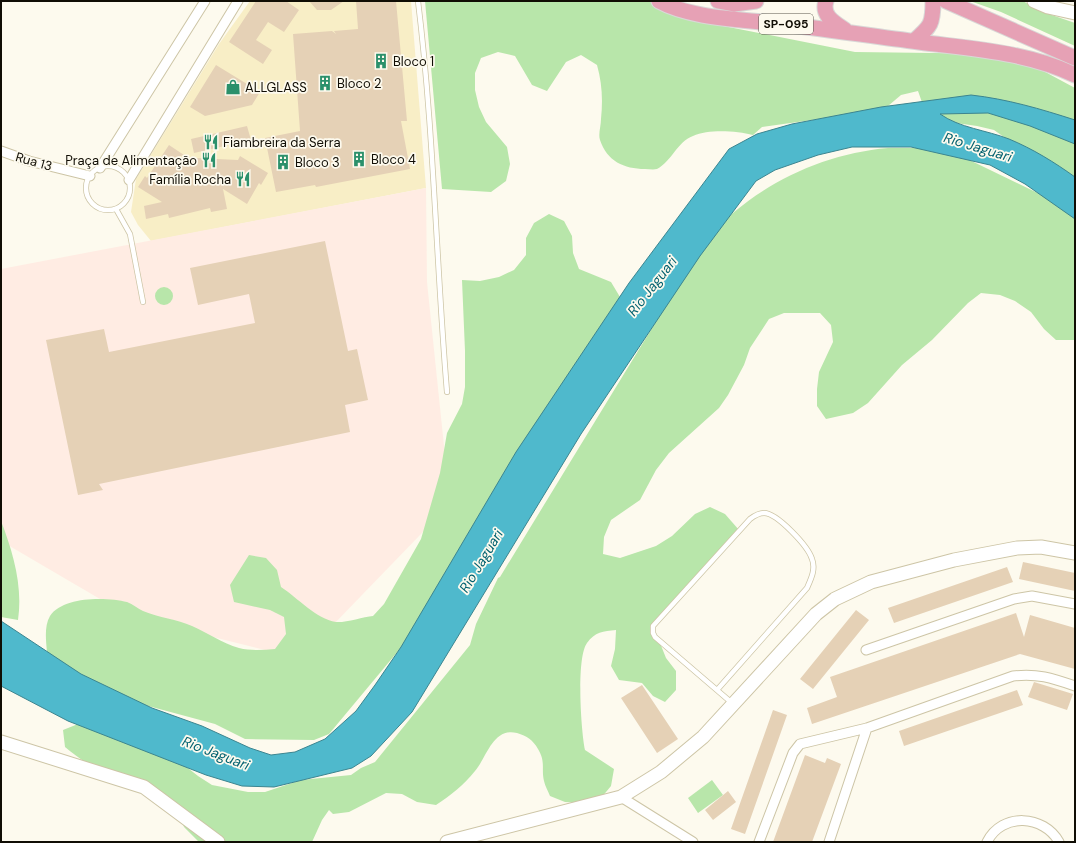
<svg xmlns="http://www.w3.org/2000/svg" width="1076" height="843" font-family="'DM Sans',sans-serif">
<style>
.built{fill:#f8eec6}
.industrial{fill:#ffece3}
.green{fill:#b8e6aa}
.water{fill:#4fb9cc;stroke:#3c8590}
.building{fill:#e5d1b6}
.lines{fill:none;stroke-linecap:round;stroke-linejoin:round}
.lane-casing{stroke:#cdc5a6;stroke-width:6}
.street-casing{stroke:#cdc5a6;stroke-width:11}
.secondary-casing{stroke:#cdc5a6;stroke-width:15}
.primary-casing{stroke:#d9d8d7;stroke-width:17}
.lane{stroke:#fff;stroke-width:4.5}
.street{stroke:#fff;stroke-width:9}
.secondary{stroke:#fff;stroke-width:13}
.primary{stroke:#e6a1b5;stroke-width:15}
.labels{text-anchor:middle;stroke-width:3.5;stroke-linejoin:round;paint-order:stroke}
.shield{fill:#fdfaee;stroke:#57544a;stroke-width:1}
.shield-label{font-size:12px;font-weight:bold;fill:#100d04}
.poi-label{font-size:13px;fill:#100d04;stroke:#fdfaee;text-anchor:start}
.street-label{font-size:13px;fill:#100d04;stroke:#fdfaee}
.water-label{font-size:14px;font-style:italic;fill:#046270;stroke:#fdfaee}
</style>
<rect width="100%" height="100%" fill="#fdfaee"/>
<path class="built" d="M250 1H411L426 188 151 241 138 225 131 212 136 179 219 44Z"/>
<path class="industrial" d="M426 188 427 282 450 504 333 625 285 655 129 616 1 541V269Z"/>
<path class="green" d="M425 1H661L683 18 855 52 1012 54 1075 88V187L994 130 977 126 956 123 924 108 918 91 901 95 888 106 869 112 762 127 753 135C736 131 709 129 693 136 677 142 672 161 657 169 653 170 649 169 645 169 624 169 607 161 600 140 598 134 601 126 601 119 603 99 602 83 597 65L581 55 566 62 547 91 532 85 515 56 498 52 481 58 475 73V90L479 107 486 122 507 147 510 164 506 181 491 192 442 189Z
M970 1H1023L1040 11 1075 23V46L1001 12Z
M888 148H939L955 153 1075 211V340H1056L1044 329 1031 312 1015 301 1000 295 981 293 968 303 932 340 902 365 868 403 853 413 826 419 817 406V389L819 372 833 342 831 325 820 313H784L769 319 750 348 744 365 728 395 719 408 669 453 656 470 640 500 611 520 604 537 603 554 620 558 656 546 672 536 695 514 710 507 725 514 739 530 654 628 666 658 676 671V690L665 702 653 696 642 683 619 680 611 666 615 649 616 630C603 631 595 632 587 643 576 658 581 731 585 750L614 769 611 786 601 798 582 803 565 802 550 796C548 791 545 786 544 781 541 769 546 762 538 749 533 740 527 736 517 733 493 727 487 757 475 771 464 785 451 795 436 805L417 802 402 794 386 793 349 812 333 814 329 810 322 820 312 842H199L184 827 178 812C141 792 98 775 65 747L63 730 78 724 160 746 198 776 212 785 248 792H265L301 780 351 775 361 768 375 762 470 645 476 624 498 578 500 577 707 238C753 187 819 154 888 148Z
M549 214 564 221 572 236 573 253 579 269 611 282 620 297 449 590 329 734 314 740 245 739 215 724 100 693 47 652C46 641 44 626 50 616 63 596 107 597 127 602 133 604 138 609 143 611 159 618 177 619 192 626 208 633 222 643 239 648 251 651 263 650 275 649L286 634 284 617 270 610 234 602 230 585 249 555 266 558 277 570 281 587C298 598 316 619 336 622 345 623 363 617 373 616L384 604 421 539 440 473 447 433 462 404 465 387V351L462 280 480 281 499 277 514 270 526 255V238L534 223Z
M155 296a9 9 0 1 1 18 0a9 9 0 1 1-18 0Z
M1 521C13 552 23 586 18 620L1 617Z
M712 780 723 795 698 813 688 798Z"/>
<path class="water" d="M971 95C1007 99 1041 109 1075 120V144L1030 126 988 113 940 114C960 128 986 130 1009 139 1033 149 1054 162 1075 177V219L1025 184 990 165 911 147H852L818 155 775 170 756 181 700 256 581 434 412 712 371 756 352 768 274 787 242 786 206 775 68 721 1 686V621L81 674 152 708 202 726 250 748 271 755 295 752 325 739 356 711 375 685 401 647 516 452 629 283 729 149 757 134 792 124 881 107Z"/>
<path class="building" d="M256 1H286L299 10 284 32 268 22 256 40 272 50 263 64 229 42Z
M309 1H344L331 10H317Z
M356 1H396L407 121H401L410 169 316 187 315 185 276 192 265 138 300 131 293 34 332 31 336 34 334 31 358 29Z
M216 65 260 92 252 105 205 116 190 107Z
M247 126 251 140 194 153 191 139Z
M169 145 184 155 177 157H188L197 163 196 158 238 160 240 156 268 173 261 185 259 183 247 204 223 189 227 209 211 212 210 208 169 218 168 214 146 219 144 206 162 202 138 187 145 176 147 178Z
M325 241 348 351 357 349 368 400 345 405 350 432 99 484 103 490 78 495 46 340 104 329 109 352 255 323 249 294 198 305 190 268Z
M1023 562 1075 573V591L1019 579Z
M1007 567 1013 582 894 623 888 608Z
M856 610 869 620 813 689 800 679Z
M1016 613 1024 637 1030 615 1075 628V669L1020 654 812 724 807 708 837 697 830 677Z
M1034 682 1073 694 1067 710 1028 697Z
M642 685 678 739 657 753 621 698Z
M1017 690 1023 705 904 746 899 731Z
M773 710 787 715 745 834 731 829Z
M805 755 825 763 827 758 841 764 812 842H773Z
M728 791 736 802 713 820 705 810Z"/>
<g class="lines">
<defs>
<path id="lane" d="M418 1C434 131 436 262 447 392
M86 188a22 22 0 1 1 44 0a22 22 0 1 1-44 0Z
M116 209 130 234 143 302
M717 690 807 588C811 579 816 569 812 559 808 546 777 513 764 513 758 513 754 516 750 519L653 626V633L655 637 732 703"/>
<path id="street" d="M1 151 29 161 90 176
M100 168 205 1
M129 180 238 1
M866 650 1014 599 1032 596 1075 604
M621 797 693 842
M759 842 793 753 800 744 867 728 1013 676C1037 673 1052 678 1075 686
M829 842 867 728
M987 842C1002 812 1044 815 1059 842"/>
<path id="secondary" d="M1034 1 1048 7 1075 13
M1 742 144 787 218 842
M447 842 621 797 661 772 703 737 816 614 835 599 871 582 954 560 1017 548 1041 547 1075 553"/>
<path id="primary" d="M659 1C690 18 737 19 772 23 821 28 870 36 919 42 972 49 1027 52 1075 75
M718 1 734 4 756 1
M826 1C821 16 835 23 845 30
M946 1 1075 58
M914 41C931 26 933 24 933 1"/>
</defs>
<use href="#lane" class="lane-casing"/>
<use href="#street" class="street-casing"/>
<use href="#secondary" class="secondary-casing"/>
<use href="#primary" class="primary-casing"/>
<use href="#lane" class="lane"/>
<use href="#street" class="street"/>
<use href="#secondary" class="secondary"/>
<use href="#primary" class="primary"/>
</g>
<defs>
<symbol id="building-bare" viewBox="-9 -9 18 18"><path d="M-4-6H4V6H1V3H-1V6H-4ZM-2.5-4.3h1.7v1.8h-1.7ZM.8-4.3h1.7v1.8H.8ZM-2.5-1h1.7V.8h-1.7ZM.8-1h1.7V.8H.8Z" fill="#2b906b" stroke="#fdfaee" stroke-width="2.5" paint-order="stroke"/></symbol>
<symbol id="shop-bare" viewBox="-9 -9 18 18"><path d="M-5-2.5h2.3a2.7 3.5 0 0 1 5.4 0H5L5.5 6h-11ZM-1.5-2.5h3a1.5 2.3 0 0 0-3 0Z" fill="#2b906b" stroke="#fdfaee" stroke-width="2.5" paint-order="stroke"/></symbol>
<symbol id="restaurant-bare" viewBox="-9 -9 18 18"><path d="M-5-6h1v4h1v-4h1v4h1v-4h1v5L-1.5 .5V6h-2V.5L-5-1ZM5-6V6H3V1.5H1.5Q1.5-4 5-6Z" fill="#2b906b" stroke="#fdfaee" stroke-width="2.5" paint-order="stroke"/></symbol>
</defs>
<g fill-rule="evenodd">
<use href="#building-bare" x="370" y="50" width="22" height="22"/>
<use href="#building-bare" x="314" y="72" width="22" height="22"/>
<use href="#shop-bare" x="222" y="76" width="22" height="22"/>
<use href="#restaurant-bare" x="200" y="131" width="22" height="22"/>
<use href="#building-bare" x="348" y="148" width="22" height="22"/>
<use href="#restaurant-bare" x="198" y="149" width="22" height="22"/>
<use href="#building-bare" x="272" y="151" width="22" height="22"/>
<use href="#restaurant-bare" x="232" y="168" width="22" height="22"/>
</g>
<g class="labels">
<rect class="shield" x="759" y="14" width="54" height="20" rx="3"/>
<g class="shield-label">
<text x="786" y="28">SP-095</text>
</g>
<g class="poi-label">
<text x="393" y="66">Bloco 1</text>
<text x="337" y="88">Bloco 2</text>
<text x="245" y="92">ALLGLASS</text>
<text x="223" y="147">Fiambreira da Serra</text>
<text x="371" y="164">Bloco 4</text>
<text x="197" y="165" text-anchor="end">Praça de Alimentação</text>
<text x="295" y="167">Bloco 3</text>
<text x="231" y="184" text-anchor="end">Família Rocha</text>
</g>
<g class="street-label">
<text transform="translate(34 161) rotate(16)" y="5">Rua 13</text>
</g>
<g class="water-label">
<text transform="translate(978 147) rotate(17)" y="5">Rio Jaguari</text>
<text transform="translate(652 286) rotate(-52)" y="5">Rio Jaguari</text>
<text transform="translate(481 561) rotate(-59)" y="5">Rio Jaguari</text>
<text transform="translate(216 753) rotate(21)" y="5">Rio Jaguari</text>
</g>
</g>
<rect width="1076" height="843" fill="none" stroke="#100d04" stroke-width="4"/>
</svg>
